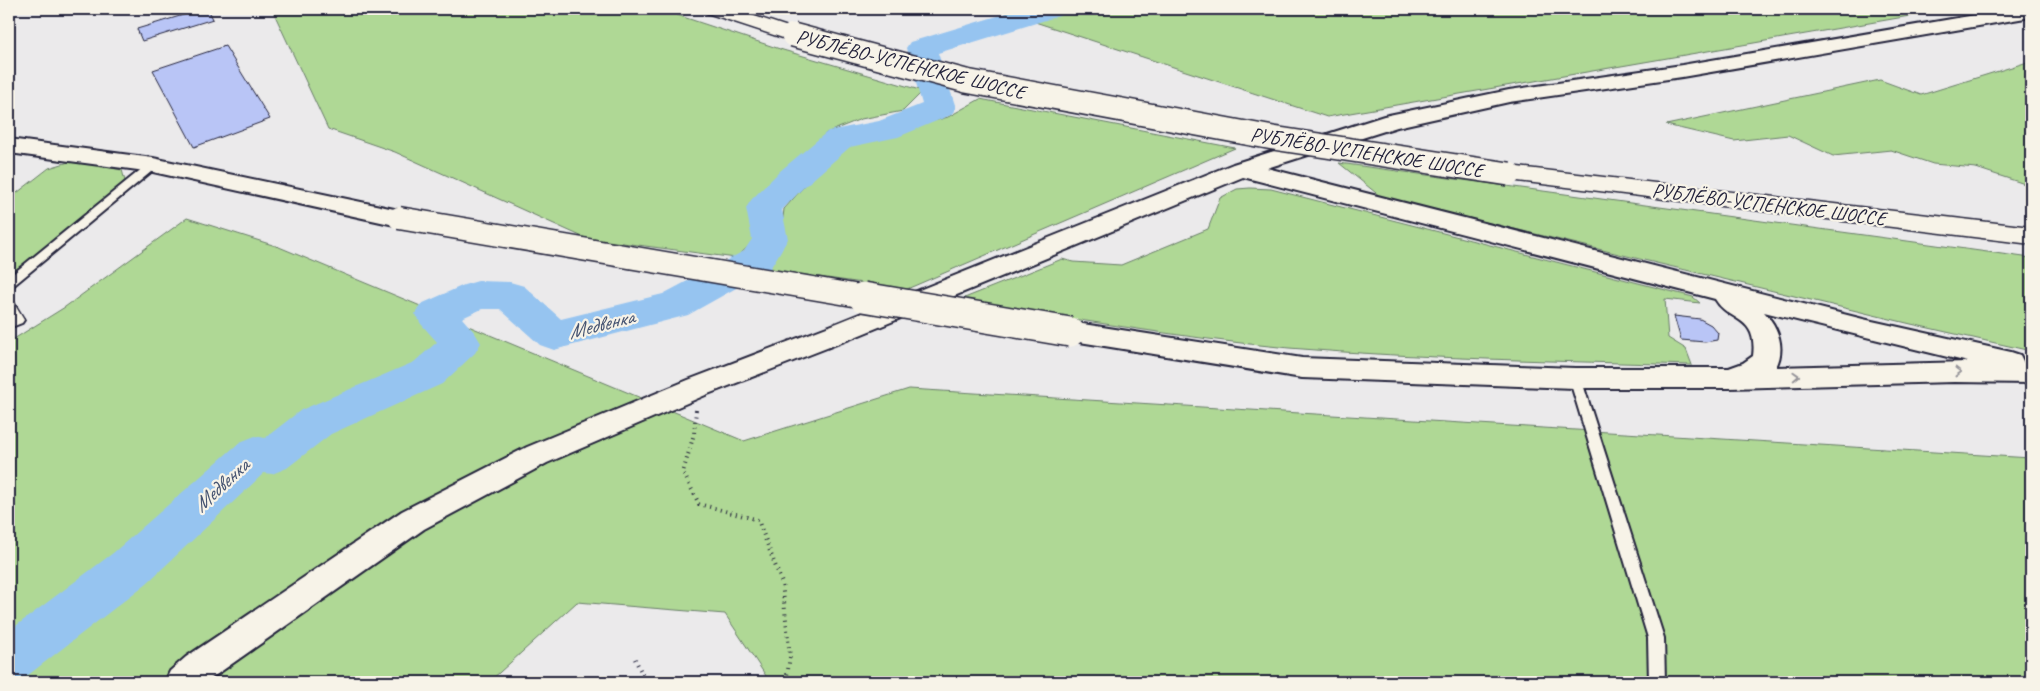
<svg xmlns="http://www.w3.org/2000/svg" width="2040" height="691" font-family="Caveat,sans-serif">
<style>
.green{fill:#afd895;stroke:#687d68}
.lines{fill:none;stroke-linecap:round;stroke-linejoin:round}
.river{fill:#96c4f0;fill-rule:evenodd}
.building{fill:#b9c5f6;stroke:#22223b}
.service-casing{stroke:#22223b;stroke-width:4}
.minor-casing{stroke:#22223b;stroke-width:4}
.secondary-casing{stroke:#22223b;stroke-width:3}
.path{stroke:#22223b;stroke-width:4;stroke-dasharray:1 4.5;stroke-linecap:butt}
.service{fill:#f7f3e8;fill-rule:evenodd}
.minor{fill:#f7f3e8;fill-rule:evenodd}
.secondary{fill:#f7f3e8;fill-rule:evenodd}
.minor-bridge-far1-casing{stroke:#22223b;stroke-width:25;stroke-linecap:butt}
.minor-bridge-casing{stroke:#22223b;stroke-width:32;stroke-linecap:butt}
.secondary-bridge-casing{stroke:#22223b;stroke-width:26;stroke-linecap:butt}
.minor-bridge-far1{stroke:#f7f3e8;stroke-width:22}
.minor-bridge{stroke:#f7f3e8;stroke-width:29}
.secondary-bridge{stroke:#f7f3e8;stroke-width:23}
.oneway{stroke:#97959a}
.labels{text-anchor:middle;stroke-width:4.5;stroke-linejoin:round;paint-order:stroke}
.street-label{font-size:20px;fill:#22223b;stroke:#f7f3e8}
.water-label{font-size:21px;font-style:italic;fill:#455371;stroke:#f7f3e8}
</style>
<rect width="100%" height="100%" fill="#ebeaeb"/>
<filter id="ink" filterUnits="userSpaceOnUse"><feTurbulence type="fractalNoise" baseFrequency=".02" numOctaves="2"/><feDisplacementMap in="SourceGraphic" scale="10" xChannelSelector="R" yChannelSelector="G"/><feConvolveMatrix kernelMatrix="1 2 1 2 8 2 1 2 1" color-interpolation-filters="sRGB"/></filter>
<g filter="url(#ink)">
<path class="green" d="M272 9H659L783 50 923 91 903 111 861 119 826 133 751 207 754 241 736 258 585 238 395 152 328 129Z
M995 9H1950L1327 117Z
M2031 61V186L1976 168 1933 164 1891 150 1833 156 1788 135 1734 141 1666 125 1880 80 1921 95Z
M980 99 1235 148 907 289 761 269 780 243 784 209 838 148 948 117Z
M72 161 122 170 125 181 28 262 9 273V196H13L49 168Z
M1339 163 2031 258V351L1911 324 1381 197Z
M1250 188 1271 189 1693 297 1700 303 1665 299 1668 338 1686 349 1692 365C1558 361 1423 359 1289 348 1178 338 1068 317 957 301L1062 259 1073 262 1121 265 1208 229 1220 198 1237 189Z
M187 218 279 247 744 441 909 389 2031 458V682H770L725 614 577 602 489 682H9V342L65 307Z"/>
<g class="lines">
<path class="river" d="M1021 9H1067L1062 15 938 53 956 108 951 115 898 137 850 147 804 187 782 210 788 239 770 269 688 315 554 350 540 345 500 309H482L462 318 475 333 481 343 475 353 442 384 331 434 287 468 272 474 264 473 147 583 27 676 9 682V631L113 553 240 442 255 436 265 438 301 410 414 362 437 342 421 324 415 314 421 304 464 285 478 281 510 282 524 286 561 319 663 294 744 251 752 239 746 208 751 200 780 171 828 131 879 121 922 104 906 48 910 42Z"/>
</g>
<path class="building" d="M203 9H208L213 19 142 41 137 29Z
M225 46 270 119 194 147 153 70Z
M1674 316 1700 319 1711 325 1718 333 1717 340 1705 342 1681 340Z"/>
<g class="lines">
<defs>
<path id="service" d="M153 162 157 163 158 165 157 167 13 286 9 287V277L149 163Z
M9 301 13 302 24 320 22 323 9 328V319L11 318 9 315Z
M1575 373 1580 375 1581 378 1664 638 1665 682H1649L1648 638 1569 378 1570 375Z"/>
<path id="minor" d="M2010 9H2031V17L1682 77 1509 102 1397 127 1267 168 1863 319 2011 352 2020 355 2024 363H2031V383L1954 382 1729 388H1575L1302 378 1061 339 1057 332 1061 325 1070 322 1302 358 1575 368H1729L1743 363 1753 356C1758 315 1729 323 1715 299L1243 177 850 339 708 394 547 463 424 529 206 682H165L170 671 186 657 402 511 527 447 688 380 832 325 1233 164 1384 116 1509 90 1682 65ZM1764 312 1968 362 1776 367C1786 348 1778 326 1764 312Z
M9 139 153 158 399 210 407 212 411 218 407 224 399 226 153 172 9 153Z"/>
<path id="secondary" d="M704 9H733L800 31 803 35 800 39 793 41 786 39 707 13Z
M1509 166 2031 227V244L1501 179 1497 174 1501 169Z"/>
</defs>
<use href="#service" class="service-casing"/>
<use href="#minor" class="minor-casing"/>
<use href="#secondary" class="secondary-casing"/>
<path class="path" d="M696 410 694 434 683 472 699 504 758 520 782 583 790 657 786 682
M635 659 646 682"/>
<use href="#service" class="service"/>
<use href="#minor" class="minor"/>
<use href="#secondary" class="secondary"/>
<defs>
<path id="minor-bridge-far1" d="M399 218 871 298"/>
<path id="minor-bridge" d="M863 297 1070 332"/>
<path id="secondary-bridge" d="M793 35 966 81 1273 138 1509 174"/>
</defs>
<use href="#minor-bridge-far1" class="minor-bridge-far1-casing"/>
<use href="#minor-bridge" class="minor-bridge-casing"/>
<use href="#secondary-bridge" class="secondary-bridge-casing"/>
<use href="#minor-bridge-far1" class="minor-bridge-far1"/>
<use href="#minor-bridge" class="minor-bridge"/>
<use href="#secondary-bridge" class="secondary-bridge"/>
</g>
<defs><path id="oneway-chevron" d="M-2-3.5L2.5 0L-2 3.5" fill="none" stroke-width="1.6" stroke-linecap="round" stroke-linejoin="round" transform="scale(1.25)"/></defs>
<g class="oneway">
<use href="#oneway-chevron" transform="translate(1958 372)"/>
<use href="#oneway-chevron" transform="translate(1796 376) rotate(-2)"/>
</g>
</g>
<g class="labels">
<g class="street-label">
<text transform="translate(911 64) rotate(14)" y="7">РУБЛЁВО-УСПЕНСКОЕ ШОССЕ</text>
<text transform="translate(1367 152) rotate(9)" y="7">РУБЛЁВО-УСПЕНСКОЕ ШОССЕ</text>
<text transform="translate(1769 204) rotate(7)" y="7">РУБЛЁВО-УСПЕНСКОЕ ШОССЕ</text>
</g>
<g class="water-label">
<text transform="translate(601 324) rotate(-14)" y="7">Медвенка</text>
<text transform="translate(221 485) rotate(-43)" y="7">Медвенка</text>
</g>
</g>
<rect width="2040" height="691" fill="none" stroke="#f7f3e8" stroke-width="30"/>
<rect x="15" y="15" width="2010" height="661" fill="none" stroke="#22223b" stroke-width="2" filter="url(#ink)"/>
</svg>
